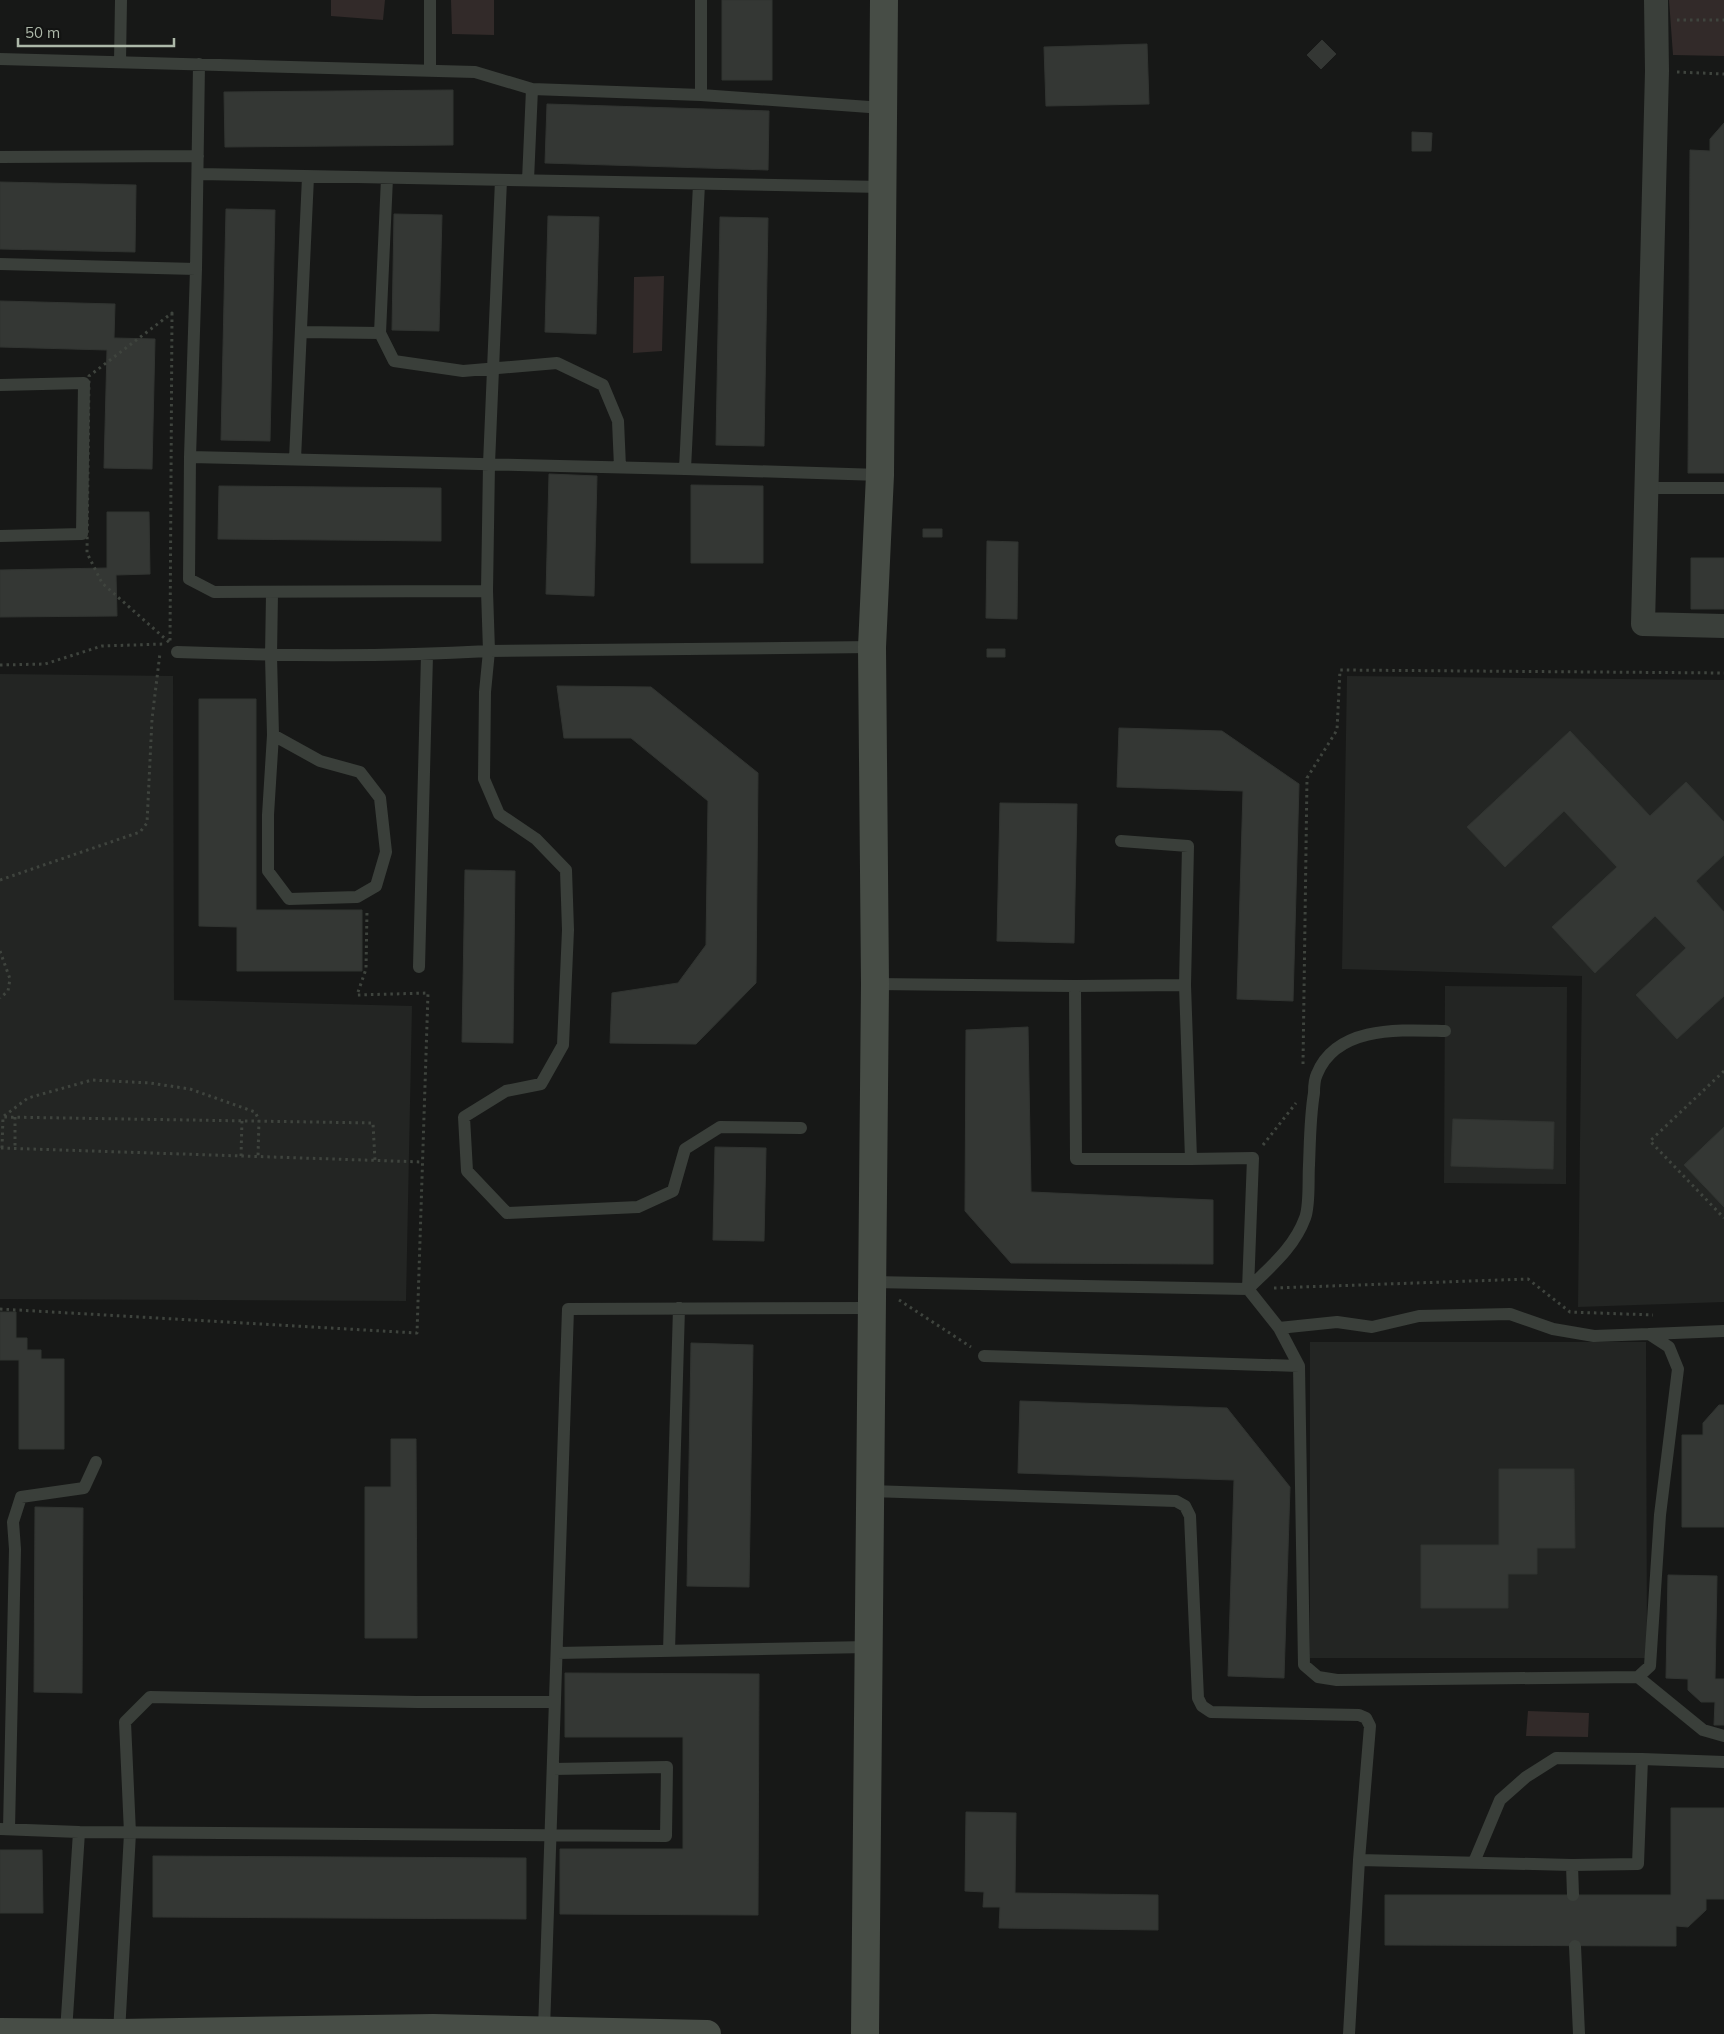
<svg xmlns="http://www.w3.org/2000/svg" width="1724" height="2034" font-family="Mulish,sans-serif">
<style>
.built{fill:#232523}
.green{fill:#322a29}
.building{fill:#343734;stroke:#313431}
.lines{fill:none;stroke-linecap:round;stroke-linejoin:round}
.path{stroke:#3f443e;stroke-width:3;stroke-dasharray:2.5 4;stroke-linecap:butt}
.lane{stroke:#3a3f3a;stroke-width:12}
.street{stroke:#3a3f3a;stroke-width:24}
.secondary{stroke:#474d46;stroke-width:28}
</style>
<rect width="100%" height="100%" fill="#171817"/>
<path class="built" d="M0 674 173 676 174 1000 412 1006 406 1301 0 1299Z
M1347 676 1724 680V1302L1578 1307 1582 976 1342 969Z
M1445 986 1567 987 1566 1184 1444 1183Z
M1310 1342H1646L1647 1658H1310Z"/>
<path class="green" d="M331 0H385L383 20 331 16Z
M451 0H494V35L452 34Z
M1669 0H1724V56L1673 55Z
M664 276 662 351 633 353 634 277Z
M1528 1711 1589 1713 1588 1737 1526 1736Z"/>
<path class="building" d="M722 0H772V80H722Z
M1322 40 1336 54 1321 69 1307 55Z
M1147 44 1149 104 1046 106 1044 47Z
M453 90V145L225 147 224 92Z
M547 104 769 111 768 170 545 163Z
M1724 123V473H1688L1690 150 1710 151V139Z
M1412 132 1432 133 1431 151H1412Z
M0 182 136 185 135 252 0 249Z
M226 209 275 210 270 441 221 440Z
M394 214 442 215 439 331 392 330Z
M548 216 599 217 596 334 545 332Z
M720 217 768 218 764 446 716 445Z
M0 301 115 304 114 338 155 339 152 469 104 468 107 350 0 347Z
M549 474 597 476 594 596 546 594Z
M691 485 763 486V563H691Z
M219 486 441 488V541L218 539Z
M107 512H149L150 574 116 575 117 616 0 617V570L107 568Z
M923 529H942V537H923Z
M987 541 1018 542 1017 619 986 618Z
M1691 558H1724V609H1691Z
M987 649H1005V657H987Z
M557 686 651 687 758 773 756 983 696 1044 610 1043 612 993 678 983 706 945 708 801 631 738H564Z
M199 699H256V910H362V971H237V927L199 926Z
M1119 728 1222 731 1299 784 1293 1001 1237 999 1243 791 1117 787Z
M1570 731 1650 816 1686 782 1724 822V855L1696 881 1724 912V996L1677 1039 1636 995 1686 948 1655 916 1595 973 1552 927 1617 867 1564 811 1505 867 1467 827Z
M1000 803 1077 804 1074 943 997 941Z
M465 870 515 871 513 1043 462 1042Z
M1028 1027 1031 1192 1213 1200V1264L1011 1263 965 1211 966 1030Z
M1453 1119 1554 1122 1553 1169 1451 1166Z
M1724 1127V1207L1684 1165Z
M715 1147 766 1148 764 1241 713 1240Z
M0 1312H16V1338H27V1350H41V1359H64V1449H19V1360H0Z
M691 1343 753 1345 749 1587 687 1586Z
M1020 1401 1227 1408 1290 1487 1284 1678 1228 1676 1234 1480 1018 1473Z
M1719 1405H1724V1527H1682V1435H1703V1423Z
M391 1439H416L417 1638H365V1487H391Z
M1499 1469H1574L1575 1548H1537V1574H1508V1608H1421V1545H1499Z
M35 1507 83 1508 82 1693 34 1692Z
M1668 1575 1717 1576 1715 1679H1724V1725H1714L1715 1702H1701L1688 1690V1679L1666 1678Z
M565 1673 759 1674 758 1915 560 1914V1849H683V1737H565Z
M1671 1808H1724V1899H1706V1910L1688 1927 1676 1926V1946L1385 1945V1895H1671Z
M966 1812 1016 1813 1015 1893 1158 1895V1930L999 1928 1000 1907H983L984 1892 965 1891Z
M0 1850H42L43 1913H0Z
M153 1856 526 1858V1919L153 1917Z"/>
<g class="lines">
<path class="path" d="M1677 20H1724
M1677 72 1724 74
M172 313 170 643 102 583 87 553 89 376Z
M0 665 45 664 102 646 164 644
M0 880 140 832 147 823 152 719 160 653
M0 951 10 979 8 991 0 998
M1303 1064 1307 778 1337 730 1340 670 1724 673
M1724 1071 1650 1141 1724 1218
M4 1116 28 1098 92 1080 150 1083 190 1089 255 1112 259 1120 258 1157
M15 1117V1148
M1263 1145 1296 1103
M1 1148 423 1162
M2 1148 3 1117 373 1123 375 1161
M241 1156 242 1120
M1274 1288 1528 1279 1570 1312 1653 1315
M899 1300 971 1347
M0 1309 417 1333 428 993 357 995 366 969 367 911"/>
<path class="lane" d="M430 0V70
M0 59 475 72 532 89 701 95 883 108
M120 62 121 0
M199 64 196 269 190 457 189 579 214 592 487 591
M701 95V0
M0 157 198 156
M198 174 883 187
M501 180 489 464 487 591 489 651 485 692 484 779 499 814 536 839 566 870 568 930 563 1045 541 1084 506 1091 464 1117 467 1171 507 1213 638 1207 673 1191 685 1149 720 1127 801 1128
M528 180 532 89
M699 184 685 469 880 475
M0 264 196 269
M301 332 380 333 387 178
M380 333 394 361 463 371 557 363 603 385 618 421 620 467
M0 385 84 383 82 534 0 536
M190 457 685 469
M295 459 308 177
M1646 488H1724
M272 593 271 656 273 735 268 815V871L289 899 357 897 376 886 386 852 380 798 360 772 320 761 273 735
M177 652C281 656 385 657 489 651L872 647
M419 967 427 655
M875 984 1075 986 1185 985
M1075 986 1076 1159H1191
M872 1282 1248 1289 1253 1158 1191 1159 1185 985 1188 846 1121 841
M1279 1328 1337 1322 1372 1327 1419 1316 1510 1314 1553 1329 1594 1336 1649 1334 1669 1347 1678 1369 1660 1515 1650 1666 1638 1677 1337 1680 1318 1677 1304 1665 1299 1366 1279 1328 1248 1289C1270 1267 1294 1248 1305 1218 1310 1205 1308 1180 1309 1165 1310 1141 1310 1117 1314 1093 1314 1087 1314 1080 1317 1074 1337 1025 1401 1030 1445 1031
M1649 1334 1724 1331
M984 1356 1299 1366
M870 1491 1176 1501 1185 1506 1190 1516 1198 1698 1202 1706 1211 1712 1359 1715 1366 1718 1370 1726 1359 1860 1349 2034
M669 1651 679 1308
M557 1653 868 1647
M1638 1677 1703 1730 1724 1736
M0 1829 79 1832 66 2032
M9 1829 15 1549 13 1522 21 1497 84 1488 96 1462
M79 1832 666 1836 667 1767 553 1769
M1359 1860 1572 1865 1638 1864 1642 1759 1724 1762
M1474 1862 1500 1800 1526 1777 1556 1758 1642 1759
M1572 1865 1573 1895
M1575 1946 1579 2034
M544 2030 568 1309 872 1308
M119 2033 130 1833 125 1722 150 1697 417 1702H555"/>
<path class="street" d="M1656 0 1657 71 1643 624 1724 626"/>
<path class="secondary" d="M0 2032 119 2033 433 2028 707 2034
M865 2034 875 984 872 647 880 475 884 0"/>
</g>
<path d="M18 38v8h156v-8" fill="none" stroke="#adb8a9" stroke-width="2.5"/>
<text x="25" y="38" font-size="15" fill="#adb8a9" stroke="#121312" stroke-width="4" paint-order="stroke">50 m</text>
</svg>
